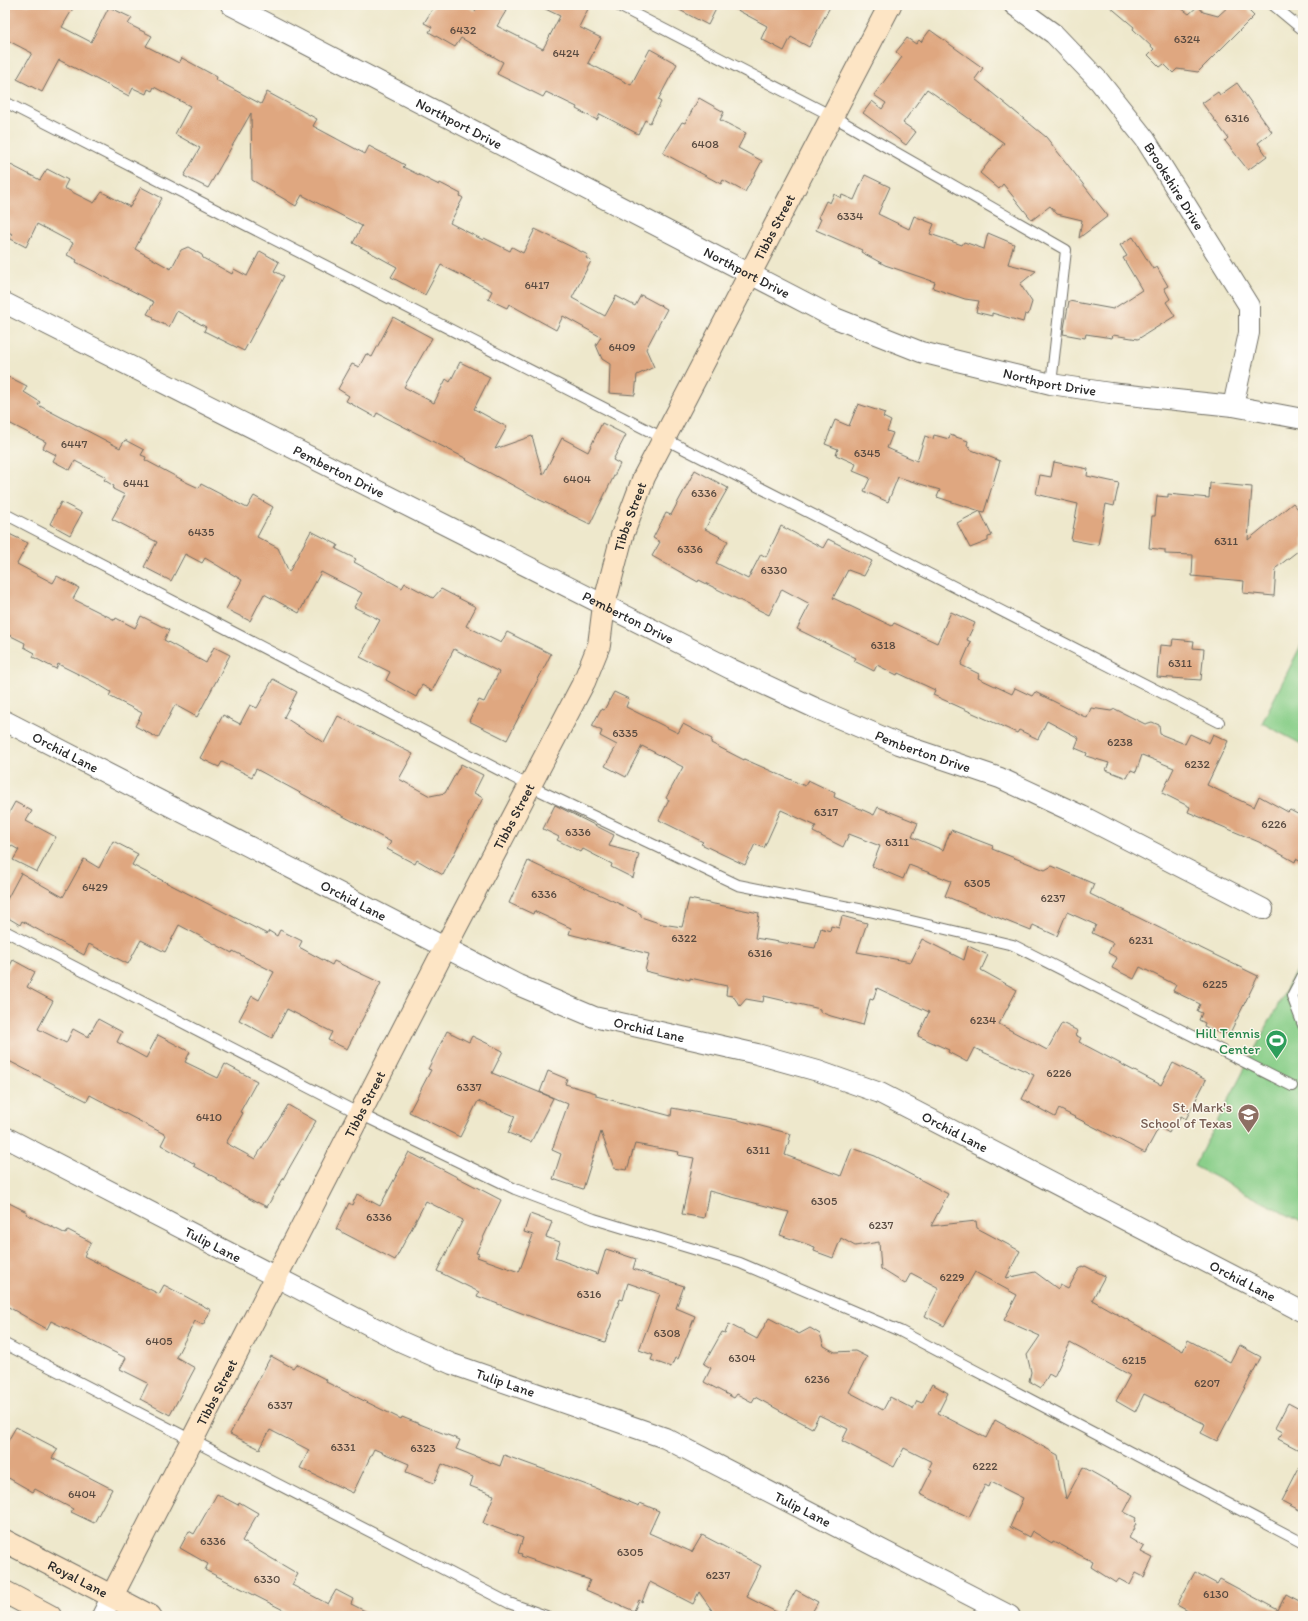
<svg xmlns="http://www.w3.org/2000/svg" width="1308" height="1621" font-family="Itim,sans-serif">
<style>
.green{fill:#8acf8a;stroke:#5a7d5a}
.building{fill:#dfa780}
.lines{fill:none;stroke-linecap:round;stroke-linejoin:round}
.lane-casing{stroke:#6f6d63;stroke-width:12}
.street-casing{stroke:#6f6d63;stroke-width:22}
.secondary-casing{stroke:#6f6d63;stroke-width:24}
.lane{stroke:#fff;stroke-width:10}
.street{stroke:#fff;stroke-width:20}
.secondary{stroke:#fde5c5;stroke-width:22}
.labels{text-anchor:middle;stroke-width:3;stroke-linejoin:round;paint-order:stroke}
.number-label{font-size:12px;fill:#584a40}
.street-label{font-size:14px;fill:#2b2b2b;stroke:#fbf7ec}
.leisure-label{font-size:14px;fill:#27864d;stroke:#fbf7ec;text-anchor:end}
.education-label{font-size:14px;fill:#785e54;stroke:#fbf7ec;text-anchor:end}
</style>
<rect width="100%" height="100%" fill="#fbf7ec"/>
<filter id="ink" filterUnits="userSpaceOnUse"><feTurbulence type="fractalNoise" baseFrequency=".025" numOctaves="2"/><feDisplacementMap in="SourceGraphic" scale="8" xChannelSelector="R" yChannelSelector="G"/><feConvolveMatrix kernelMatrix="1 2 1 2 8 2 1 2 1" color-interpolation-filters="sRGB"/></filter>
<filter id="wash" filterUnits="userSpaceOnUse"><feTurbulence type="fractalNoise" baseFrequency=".012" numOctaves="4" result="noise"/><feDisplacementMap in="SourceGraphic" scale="16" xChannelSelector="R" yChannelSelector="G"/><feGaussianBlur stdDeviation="0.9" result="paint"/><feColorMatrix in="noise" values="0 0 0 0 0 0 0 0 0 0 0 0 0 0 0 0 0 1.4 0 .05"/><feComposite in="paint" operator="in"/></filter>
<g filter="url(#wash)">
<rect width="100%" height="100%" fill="#eee8cc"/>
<path class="green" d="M1303 641V745L1262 723Z
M1303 957V1223L1194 1166Z"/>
<g id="blocks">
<path class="building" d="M5 5H75L62 27 91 42 109 7 132 18 128 24 152 36 146 46 179 63 182 58 217 77 216 80 261 104 267 92 317 119 313 126 365 154 369 146 405 165 403 167 439 185 440 183 461 194 460 196 463 198 450 223 483 240 484 238 510 251 512 247 523 253 535 229 588 255 586 258 591 261 572 298 605 316 616 296 635 306 641 295 667 309 646 349 654 367 637 375 635 395 609 393 610 364 602 359 596 345 601 337 563 316 556 330 509 304 507 308 488 299 492 291 441 265 425 295 391 277 397 267 353 243 362 226 302 195 296 206 252 180 251 113 208 188 184 176 200 148 175 134 190 106 154 87 152 91 148 89 146 94 133 88 129 96 59 60 42 92 17 79 32 53 5 39Z
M435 5H465L475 11 478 5H494L506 11 497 26 543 49 560 16 537 5H590L579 27 601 38 588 63 631 85 650 49 677 64 658 100 661 102 650 123 645 120 638 134 600 114 597 120 576 109 577 107 546 92 543 97 497 74 503 62 461 38 455 47 429 32 432 27 424 23Z
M670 5H718L708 25Z
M728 5H831L809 47 791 37 784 51 761 39 767 26Z
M1108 5H1177L1189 14 1198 6 1203 12 1218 16 1230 5H1243L1254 16 1198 72 1177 69 1173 73 1164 64 1160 67 1148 55 1154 49 1133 29 1134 27Z
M930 30 983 68 975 79 1046 137 1108 216 1079 238 1082 220 1057 214 1050 206 1032 220 1003 184 999 189 980 173 1004 143 927 89 903 123 916 132 906 145 863 113 872 101 882 109 886 103 874 95 902 57 896 52 907 38 916 44 919 40 921 42Z
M1237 83 1272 132 1258 143 1267 156 1248 170 1225 141 1228 138 1202 103 1218 92 1220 95Z
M699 98 724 112 720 120 746 133 738 148 762 161 745 192 723 180 721 184 663 153 682 122 685 123Z
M5 162 40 180 47 169 68 180 64 188 94 203 102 192 130 207 141 187 162 198 135 249 171 269 181 250 188 247 202 255 203 258 232 274 234 269 247 276 260 251 279 262 274 271 284 276 244 351 204 331 206 327 177 311 169 327 153 319 154 317 147 314 154 302 76 262 77 260 67 255 73 243 37 224 26 247 9 238 12 234 5 230Z
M865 175 890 187 878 214 909 229 914 216 934 224 930 234 962 245 964 242 984 249 988 233 1014 244 1008 264 1036 271 1020 284 1032 302 1028 315 1025 314 1023 322 992 313V316L976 312 979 301 965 299 933 288 935 282 885 265 861 252 862 250 816 230 821 219 818 218 826 201 830 203 834 194 841 198 842 195 854 200Z
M1133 237 1153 269 1157 267 1168 286 1164 288 1170 299 1166 302 1175 316 1138 339 1113 335 1112 338 1086 334 1085 338 1063 334 1069 301 1113 309 1142 290 1123 258 1127 256 1120 245Z
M393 317 432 338 404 387 434 403 446 379 450 382 460 362 490 377 474 409 507 427 495 449 532 436 543 475 562 438 588 452 602 423 626 435 613 460 620 464 590 524 540 500 466 460 467 459 377 413 375 417 346 401 349 396 338 389 352 364 359 367 366 354 372 357Z
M9 377 27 386 24 392 40 402 38 405 120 448 125 440 144 450 141 455 146 457 145 460 188 483 199 488 201 484 247 508 254 496 273 507 257 537 278 548 289 572 311 531 338 545 336 549 356 559 354 562 402 588 405 583 433 598 441 589 476 607 466 626 501 643 507 632 551 654 507 740 469 721 479 700 484 702 499 672 454 649 432 691 422 685 416 697 386 680 390 672 360 657 380 620 354 607 362 593 321 572 299 613 264 594 250 621 226 609 242 580 205 558 202 563 185 554 171 581 144 567 157 542 112 519 125 495 113 489 114 486 104 480 106 477 75 461 70 470 53 461 56 455 43 448 46 442 5 421V385Z
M858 404 885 413 883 417 891 421 887 431 893 433 887 448 917 461 925 436 933 439 934 435 949 439 950 435 968 441 967 446 970 447 969 449 1000 461 984 512 980 511 992 536 988 537V541L970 548 957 523 980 511 937 497 940 490 898 477 888 502 864 491 870 478 853 471 856 464 836 455 838 449 825 444 835 420 849 426Z
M1054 462 1088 469 1087 476 1119 483 1114 506 1106 504 1098 545 1071 540 1078 504 1036 494 1040 475 1051 477Z
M695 470 728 488 705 529 728 541 716 563 748 579 761 554 766 557 781 526 823 548 828 539 872 561 864 576 848 570 833 598 892 626 894 623 937 643 951 612 975 623 967 640 971 642 961 665 979 674 978 678 1012 694 1015 688 1032 696 1035 692 1087 718 1091 708 1111 711 1115 709 1145 724 1152 722 1159 725 1160 734 1185 744 1190 734 1209 743 1213 734 1228 741 1207 785 1254 807 1259 796 1288 812 1290 810 1303 817V863L1296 859 1295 862 1259 842 1188 812 1190 807 1162 793 1174 768 1142 755 1136 772 1131 770 1127 778 1106 770 1109 763 1086 756 1087 753 1075 748 1079 738 1047 721 1038 739 1019 730 1017 733 933 695 935 690 898 673 897 675 877 665 874 671 854 661 856 658 797 629 810 604 782 589 769 615 699 580 698 582 652 556 660 542 653 538 666 513 671 515Z
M1210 483 1252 487 1248 540 1293 503 1303 515V547L1276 568 1274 596 1243 593 1244 581 1192 576 1193 555 1165 554V550L1149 548 1152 516H1155L1157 496 1168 497V494L1209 498Z
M61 502 82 513 70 535 50 524Z
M5 532 28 543 17 564 53 583 57 576 79 588 73 599 115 620 116 618 135 628 141 616 169 630 164 640 206 663 214 647 230 655 197 717 175 705 158 738 135 726 142 713 109 696 111 692 96 683 58 664 56 669 33 657 35 653 24 647 25 643 5 633Z
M1173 639 1194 641 1193 648 1204 649 1201 680 1157 677 1160 645 1172 646Z
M273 679 297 692 284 717 324 743 338 716 413 754 399 779 430 796 445 793 461 764 483 775 474 793 483 798 443 875 417 860 415 864 387 849 391 842 256 769 252 777 222 762 219 767 200 758 223 715 240 724 250 705 257 708Z
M614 692 629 699 626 707 678 733 683 724 712 739 711 743 744 760V759L805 786 808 780 835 793 834 797 874 815 878 807 918 823 912 837 943 850 951 830 993 846 992 849 1045 870 1052 866 1094 884 1090 894 1258 976 1229 1035 1224 1033 1223 1035 1204 1026 1205 1023 1199 1020 1202 1013 1197 1011 1200 1004 1173 991 1176 985 1140 967 1134 979 1112 968 1117 958 1108 953 1113 943 1092 933 1096 925 1067 912 1057 936 1033 925 1031 931 945 896 951 881 909 865 903 879 872 866 880 846 849 834 843 847 813 832 816 826 781 810 764 848 755 844 745 865 701 844 703 842 659 820 669 800 666 798 683 767 642 746 626 777 605 766 617 745 600 736 602 731 592 726 601 709 604 710Z
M15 802 32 811 26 821 56 837 37 872 13 860 19 850 5 842V820Z
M555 805 614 835 609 846 639 854 633 878 611 867 612 864 583 849 581 852 557 840 559 837 543 829Z
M113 841 138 854 132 865 267 934 269 931 277 936 280 930 302 941 299 947 332 965 334 961 381 983 347 1049 328 1040 332 1032 287 1009 272 1038 239 1020 252 996 259 1000 274 972 233 951 232 953 179 925 165 952 141 940 128 964 89 944 84 955 22 921 20 925 5 916V903L21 873 63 897 84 859 99 868Z
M528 861 641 914V917L662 924 682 927 689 899 759 913 755 938 815 948 821 928 830 931 831 926 839 928 842 916 867 923 857 952 911 962 922 939 964 960 968 946 988 955 981 970 1017 990 999 1024 1047 1050 1062 1023 1078 1031 1075 1035 1081 1038 1079 1042 1161 1085 1173 1063 1206 1080 1186 1119 1181 1116 1176 1124 1174 1123 1169 1133 1159 1127 1145 1153 1059 1109 1055 1117 1022 1099 1034 1075 974 1048 967 1062 948 1052 949 1050 918 1036 929 1012 877 988 873 1000 870 999 863 1025 831 1016 820 1012V1009L764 996 763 1002 746 999 740 1006 733 996 726 995 727 986 690 978V980L678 977V979L645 971 649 954 569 934 571 928 534 911 533 914 509 903Z
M13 960 35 972 27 987 53 1001 38 1029 66 1043 73 1029 88 1037 98 1019 122 1032 117 1042 146 1058 158 1035 190 1052 185 1062 218 1078 225 1064 257 1081 240 1112 243 1113 226 1143 255 1159 288 1105 316 1121 267 1207 257 1202V1203L217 1180 218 1179 194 1166 195 1164 161 1145 166 1135 90 1095 87 1101 5 1059V975Z
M447 1031 469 1042 472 1036 503 1051 492 1073 553 1098 531 1142 508 1133 515 1116 478 1101 460 1137 409 1112 431 1070 428 1069Z
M548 1071 567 1079 565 1084 596 1093V1096L671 1116 672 1108 738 1120 791 1134 785 1155 841 1176 852 1148 875 1156 948 1194 931 1226 976 1221 977 1228 1020 1251 1006 1278 1035 1272 1058 1289 1060 1285 1068 1289 1079 1269 1085 1266 1105 1276 1092 1300 1183 1351 1188 1340 1230 1362 1239 1345 1261 1357 1217 1441 1201 1433 1205 1424 1144 1394 1135 1412 1116 1401 1130 1375 1070 1343 1054 1377 1049 1374 1041 1388 1029 1381 1031 1372 1027 1355 1040 1336 1004 1320 1017 1295 975 1272 944 1326 925 1316 939 1288 911 1273 905 1284 881 1269 879 1242 855 1246 841 1238 833 1258 814 1251 815 1247 780 1235 789 1212 709 1191 704 1218 682 1214 694 1158 678 1155 679 1152 635 1144 627 1170 614 1168 601 1132 583 1189 553 1179 561 1154 552 1150 568 1104 540 1092Z
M409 1152 501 1200 476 1253 479 1254 477 1257 519 1272 533 1235 524 1232 530 1214 552 1222 546 1237 560 1242 555 1258 598 1274 606 1249 636 1259 633 1269 684 1286 676 1308 695 1316 678 1359 675 1358 671 1367 651 1360 653 1355 639 1350 660 1294 628 1283 623 1300 620 1299 605 1342 545 1322 477 1296 479 1292 437 1271 463 1220 426 1201 395 1260 336 1229 349 1203 352 1205 357 1194 380 1206Z
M5 1201 27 1212 26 1214 66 1234 68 1230 91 1242 84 1256 159 1294 164 1285 211 1310 203 1325 195 1321 176 1357 195 1368 170 1415 140 1399 148 1383 120 1369 126 1358 51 1321 47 1329 5 1305Z
M769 1318 799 1334 810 1328 820 1334 824 1346 835 1352 855 1351 867 1357 849 1392 883 1410 890 1397 913 1409 917 1401 922 1403 932 1384 948 1393 938 1413 986 1438 995 1420 1058 1455 1066 1499 1083 1467 1133 1495 1124 1512 1136 1518 1134 1522 1136 1524 1129 1538 1144 1547 1141 1552 1153 1558 1144 1577 1136 1573 1130 1585 1119 1579 1116 1583 1091 1567 1093 1562 1063 1546 1053 1541 1052 1543 1032 1531 1029 1537 1010 1527 1023 1498 991 1482 989 1487 985 1485 969 1517 920 1494 932 1470 929 1468 932 1462 904 1448 894 1467 842 1441 848 1429 819 1415 812 1428 755 1397 752 1402 737 1394 734 1398 704 1382 711 1368 704 1364 722 1332 725 1333 729 1324 757 1339Z
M271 1356 293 1368 296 1364 327 1380 326 1382 401 1419 402 1417 460 1440 456 1449 500 1466 504 1455 595 1488 639 1506 640 1503 659 1511 649 1533 692 1552 702 1535 761 1566 747 1593 748 1594 747 1597 782 1615 796 1590 818 1602 810 1616H716L699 1592 693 1604 650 1582 642 1602 639 1600 634 1611 586 1590 590 1580 521 1556 522 1554 518 1553 523 1538 483 1523 494 1495 470 1486 473 1477 442 1464 434 1483 406 1472 409 1464 374 1449 353 1493 300 1468 309 1450 270 1430 260 1449 230 1434Z
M1288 1403 1303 1411V1452L1278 1439 1283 1432 1275 1428Z
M16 1427 58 1449 52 1458 112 1489 94 1523 71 1512 73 1509 35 1489 33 1492 5 1476V1446Z
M1303 1460V1512L1282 1501Z
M217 1494 238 1505 239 1502 258 1513 242 1541 298 1574 292 1585 328 1604 336 1590 353 1599 351 1604 375 1616H295L205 1570 208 1564 180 1548 189 1531 194 1534Z
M1195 1572 1217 1584 1220 1579 1278 1610 1286 1594 1303 1603V1616H1197L1177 1605Z"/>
</g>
</g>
<g filter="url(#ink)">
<use href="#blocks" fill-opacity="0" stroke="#6f6d63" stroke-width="1"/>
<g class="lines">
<defs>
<path id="lane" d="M617 5 834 117 1066 250 1051 384
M1273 5 1303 30
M5 102 1219 722
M5 514 530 786 738 885 869 911 1013 945 1292 1086
M5 931 360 1114 515 1189 594 1219 740 1263 900 1331 1303 1543
M1303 975 1292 996 1303 1025
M5 1344 509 1603 546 1616"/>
<g id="street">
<path id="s1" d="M231 5 835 318 921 352 1051 384 1110 393 1233 406 1303 419"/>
<path id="s2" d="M1014 5 1054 34 1099 81 1145 139 1249 306V333L1233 406"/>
<path id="s3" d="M5 303 731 669 813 707 899 744 1000 778 1082 816 1263 909"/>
<path id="s4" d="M5 721 518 985 594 1017 757 1054 818 1071 880 1093 1303 1312"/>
<path id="s5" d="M5 1137 402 1342 452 1364 665 1438 1010 1616"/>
<path d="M102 1616 112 1596"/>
</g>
<g id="secondary">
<path id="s6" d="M5 1541 150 1616"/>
<path d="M5 1592 50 1616"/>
<path id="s7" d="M112 1596 446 946 584 682 599 645 604 605 622 536 644 477 890 5"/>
</g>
</defs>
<use href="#lane" class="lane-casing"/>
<use href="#street" class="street-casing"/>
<use href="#secondary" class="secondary-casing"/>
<use href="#lane" class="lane"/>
<use href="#street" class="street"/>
<use href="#secondary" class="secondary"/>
</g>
</g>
<defs>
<symbol id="stadium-pin" viewBox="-11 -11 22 30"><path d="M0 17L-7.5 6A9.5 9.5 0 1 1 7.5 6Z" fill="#2e9e5b" stroke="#fbf7ec"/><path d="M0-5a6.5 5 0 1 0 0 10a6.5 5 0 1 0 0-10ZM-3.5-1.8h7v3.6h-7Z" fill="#fff"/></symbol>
<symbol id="school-pin" viewBox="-11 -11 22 30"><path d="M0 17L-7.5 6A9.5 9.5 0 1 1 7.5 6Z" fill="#8d6e63" stroke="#fbf7ec"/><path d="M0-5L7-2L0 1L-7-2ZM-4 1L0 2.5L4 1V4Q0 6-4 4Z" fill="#fff"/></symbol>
</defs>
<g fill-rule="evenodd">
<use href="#stadium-pin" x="1264" y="1028" width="25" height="34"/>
<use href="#school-pin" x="1236" y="1102" width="25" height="34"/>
</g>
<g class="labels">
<g class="number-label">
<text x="463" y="34">6432</text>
<text x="1187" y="43">6324</text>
<text x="566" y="57">6424</text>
<text x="1237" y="122">6316</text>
<text x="705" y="148">6408</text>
<text x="850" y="220">6334</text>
<text x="537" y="289">6417</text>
<text x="622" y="351">6409</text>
<text x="74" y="448">6447</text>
<text x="867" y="457">6345</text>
<text x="577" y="483">6404</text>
<text x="136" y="487">6441</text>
<text x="704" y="497">6336</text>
<text x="201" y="536">6435</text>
<text x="1226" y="545">6311</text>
<text x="690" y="553">6336</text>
<text x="774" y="574">6330</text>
<text x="883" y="649">6318</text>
<text x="1180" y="667">6311</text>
<text x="625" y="737">6335</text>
<text x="1120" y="746">6238</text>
<text x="1197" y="768">6232</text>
<text x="826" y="816">6317</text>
<text x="1274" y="828">6226</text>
<text x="578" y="836">6336</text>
<text x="897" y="846">6311</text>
<text x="977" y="887">6305</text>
<text x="95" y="891">6429</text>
<text x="544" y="898">6336</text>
<text x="1053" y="902">6237</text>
<text x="684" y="942">6322</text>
<text x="1141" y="944">6231</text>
<text x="760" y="957">6316</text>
<text x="1215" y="988">6225</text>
<text x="983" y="1024">6234</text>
<text x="1059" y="1077">6226</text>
<text x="469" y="1091">6337</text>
<text x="209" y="1121">6410</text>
<text x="758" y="1154">6311</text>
<text x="824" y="1205">6305</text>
<text x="379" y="1221">6336</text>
<text x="881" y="1229">6237</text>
<text x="952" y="1281">6229</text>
<text x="589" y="1298">6316</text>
<text x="667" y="1337">6308</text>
<text x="159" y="1345">6405</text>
<text x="742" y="1362">6304</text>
<text x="1134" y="1364">6215</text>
<text x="817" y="1383">6236</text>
<text x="1207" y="1387">6207</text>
<text x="280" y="1409">6337</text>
<text x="343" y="1451">6331</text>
<text x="423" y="1452">6323</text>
<text x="985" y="1470">6222</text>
<text x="82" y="1498">6404</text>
<text x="213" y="1545">6336</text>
<text x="630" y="1556">6305</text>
<text x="718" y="1579">6237</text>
<text x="267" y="1583">6330</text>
<text x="1216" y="1598">6130</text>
</g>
<g class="street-label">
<text dy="5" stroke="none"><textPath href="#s1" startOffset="257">Northport Drive</textPath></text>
<text dy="5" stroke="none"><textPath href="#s2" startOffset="244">Brookshire Drive</textPath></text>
<text dy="5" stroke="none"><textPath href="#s7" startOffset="1525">Tibbs Street</textPath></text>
<text dy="5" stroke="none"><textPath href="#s1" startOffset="581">Northport Drive</textPath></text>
<text dy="5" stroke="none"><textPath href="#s1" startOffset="905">Northport Drive</textPath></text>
<text dy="5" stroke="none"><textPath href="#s3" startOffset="374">Pemberton Drive</textPath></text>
<text dy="5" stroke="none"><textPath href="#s7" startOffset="1201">Tibbs Street</textPath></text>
<text dy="5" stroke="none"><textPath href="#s3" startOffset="698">Pemberton Drive</textPath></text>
<text dy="5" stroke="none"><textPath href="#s3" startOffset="1022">Pemberton Drive</textPath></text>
<text dy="5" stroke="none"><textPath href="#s4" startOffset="68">Orchid Lane</textPath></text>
<text dy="5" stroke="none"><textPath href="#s7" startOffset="877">Tibbs Street</textPath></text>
<text dy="5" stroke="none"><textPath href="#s4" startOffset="392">Orchid Lane</textPath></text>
<text dy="5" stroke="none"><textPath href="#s4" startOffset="716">Orchid Lane</textPath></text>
<text dy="5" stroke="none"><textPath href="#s7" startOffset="553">Tibbs Street</textPath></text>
<text dy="5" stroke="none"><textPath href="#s4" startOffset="1040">Orchid Lane</textPath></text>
<text dy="5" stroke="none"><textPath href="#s5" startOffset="234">Tulip Lane</textPath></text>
<text dy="5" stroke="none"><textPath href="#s4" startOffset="1364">Orchid Lane</textPath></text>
<text dy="5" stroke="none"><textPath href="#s5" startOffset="558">Tulip Lane</textPath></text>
<text dy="5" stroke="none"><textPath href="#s7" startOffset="229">Tibbs Street</textPath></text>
<text dy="5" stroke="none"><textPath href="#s5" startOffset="882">Tulip Lane</textPath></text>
<text dy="5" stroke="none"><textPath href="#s6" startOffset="82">Royal Lane</textPath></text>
</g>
<g class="leisure-label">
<text x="1260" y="1038">Hill Tennis<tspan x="1260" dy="16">Center</tspan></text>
</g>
<g class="education-label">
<text x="1232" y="1112">St. Mark's<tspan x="1232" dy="16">School of Texas</tspan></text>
</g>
</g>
<rect width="1308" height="1621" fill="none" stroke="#fbf7ec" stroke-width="20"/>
</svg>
